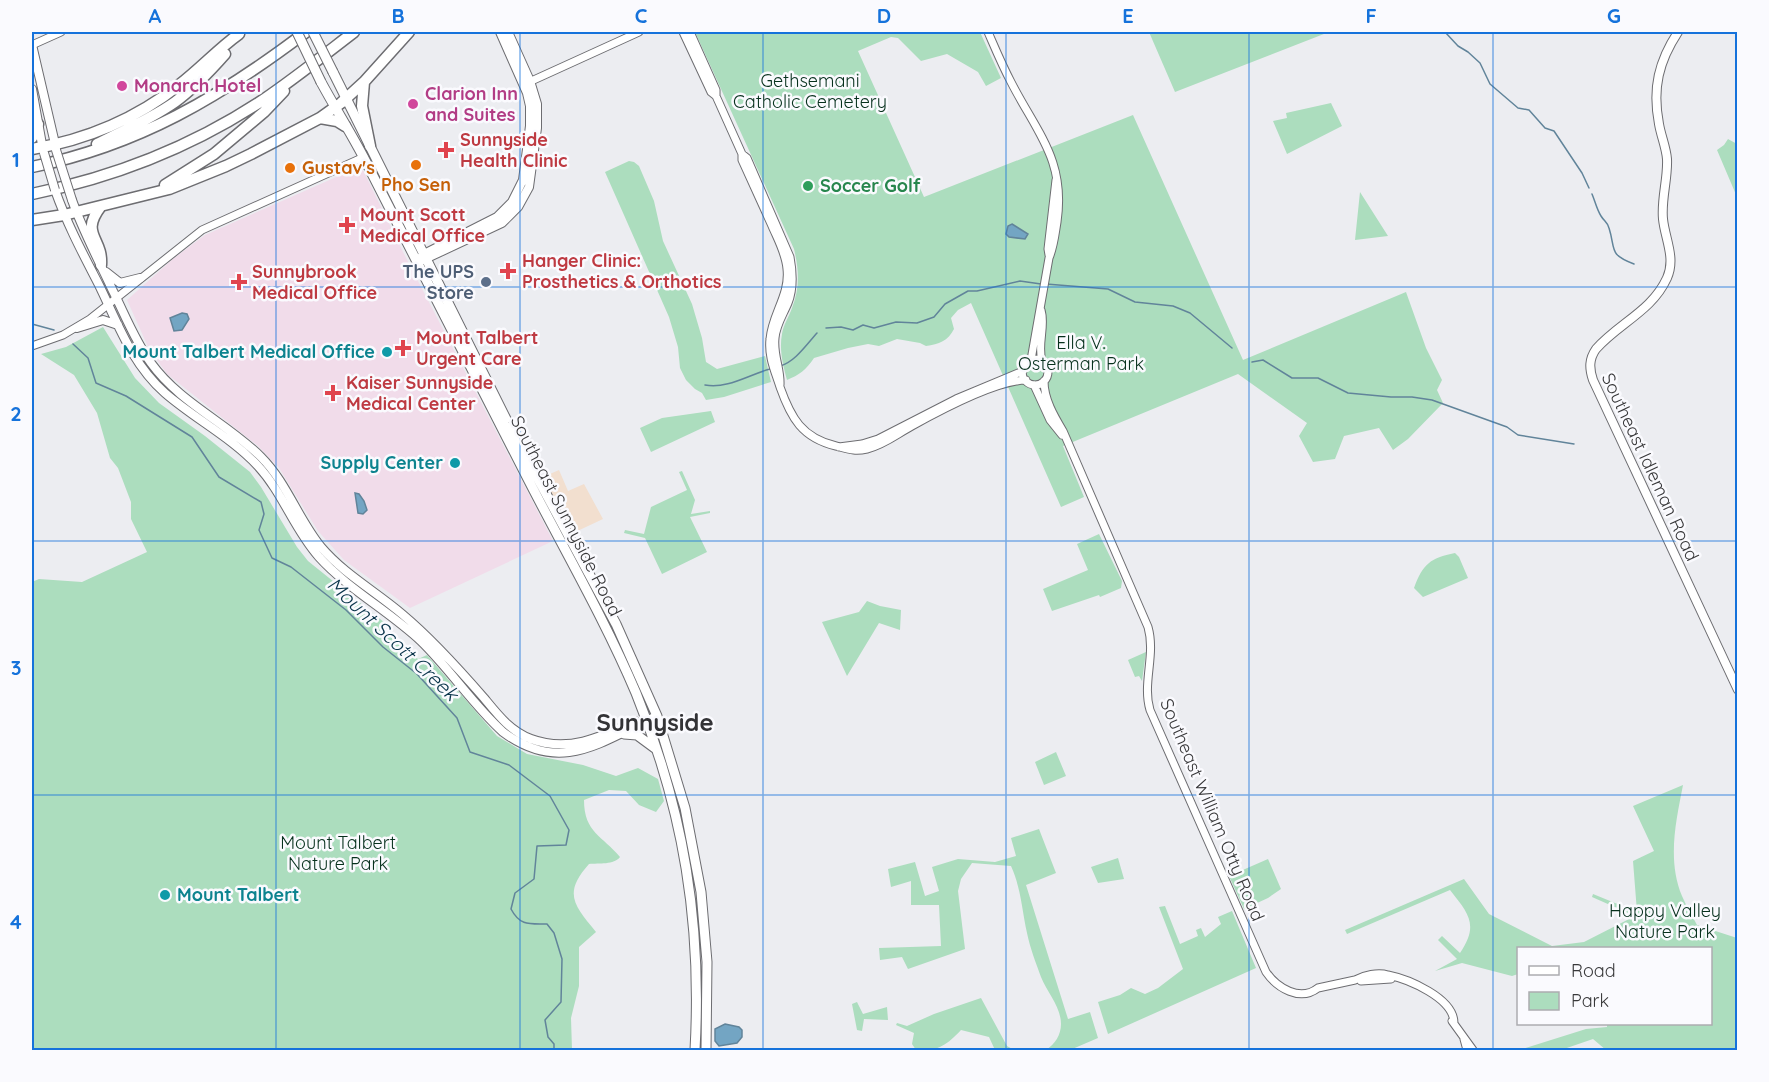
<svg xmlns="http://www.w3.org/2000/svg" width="1769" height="1082" font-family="Quicksand,sans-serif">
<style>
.education{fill:#f2dfcf}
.medical{fill:#f1dcea}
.green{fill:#acddbe}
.water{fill:#73a5c3;stroke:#61849a;stroke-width:1.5}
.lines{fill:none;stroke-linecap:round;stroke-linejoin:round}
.stream{stroke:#61849a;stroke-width:1.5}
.tertiary-casing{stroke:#6d6d71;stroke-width:9}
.secondary-casing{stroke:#6d6d71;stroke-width:10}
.primary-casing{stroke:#6d6d71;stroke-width:11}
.motorway-casing{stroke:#6d6d71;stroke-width:13}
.tertiary{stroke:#fff;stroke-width:7}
.secondary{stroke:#fff;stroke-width:8}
.primary{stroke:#fff;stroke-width:9}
.motorway{stroke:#fff;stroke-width:10}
.secondary-bridge-casing{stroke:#6d6d71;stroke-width:10;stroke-linecap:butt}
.primary-bridge-casing{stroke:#6d6d71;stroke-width:11;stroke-linecap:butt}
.secondary-bridge{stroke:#fff;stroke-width:8}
.primary-bridge{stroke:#fff;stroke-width:9}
.grid{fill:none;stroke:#1572db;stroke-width:1.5;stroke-opacity:0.55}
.hotel-dot{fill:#d1479c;stroke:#fafafe;stroke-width:2}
.health-dot{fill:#e0444e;stroke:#fafafe;stroke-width:2}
.food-dot{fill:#e8710a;stroke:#fafafe;stroke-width:2}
.leisure-dot{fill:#2e9e5b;stroke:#fafafe;stroke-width:2}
.service-dot{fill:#5c6f8a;stroke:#fafafe;stroke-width:2}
.culture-dot{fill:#0f9aa8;stroke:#fafafe;stroke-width:2}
.labels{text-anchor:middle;stroke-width:5;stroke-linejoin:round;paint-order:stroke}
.park-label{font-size:18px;fill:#07311d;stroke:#fafafe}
.hotel-label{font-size:18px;font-weight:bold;fill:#b23c85;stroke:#fafafe;text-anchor:start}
.health-label{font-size:18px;font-weight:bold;fill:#be3a42;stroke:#fafafe;text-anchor:start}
.food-label{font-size:18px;font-weight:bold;fill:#c56008;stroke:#fafafe;text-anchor:start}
.leisure-label{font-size:18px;font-weight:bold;fill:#27864d;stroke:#fafafe;text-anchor:start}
.service-label{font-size:18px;font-weight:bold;fill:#4e5e75;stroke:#fafafe;text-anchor:end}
.culture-label{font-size:18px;font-weight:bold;fill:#0d838f;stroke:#fafafe;text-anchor:end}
.street-label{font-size:18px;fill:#38383a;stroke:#fafafe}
.water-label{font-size:20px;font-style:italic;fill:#09344a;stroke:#fafafe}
.district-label{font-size:24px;font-weight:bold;fill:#333336;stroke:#fafafe}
.neatline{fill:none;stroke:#1572db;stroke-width:2}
.grid-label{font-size:20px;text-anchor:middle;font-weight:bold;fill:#1572db}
</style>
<rect width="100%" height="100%" fill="#ecedf1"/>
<path class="education" d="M559 470 568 491 584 484 603 519 571 534 543 477Z"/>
<path class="medical" d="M359 167 363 170 404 254 553 541 410 608 344 560 318 531 279 468 258 446 167 374 149 349 127 300 174 258 205 235Z"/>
<path class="green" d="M695 32H980L1001 78 986 86 978 72 947 54 921 61 898 38 891 37 858 51 924 197 1133 115 1243 360 1406 292 1426 348 1442 380 1437 390 1443 403 1408 439 1393 450 1379 428 1344 436 1335 459 1313 462 1299 436 1307 423 1238 374 1063 446 1084 497 1061 507 971 303 958 310 951 318 954 329C948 341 939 344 926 346L920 343 897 339 879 346 868 344 848 348 814 358C806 370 799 375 787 380 783 365 779 350 782 334 783 325 789 317 792 308 800 288 799 270 794 249Z
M1149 32H1329L1175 92Z
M1331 103 1342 126 1287 154 1273 121 1287 118 1286 113Z
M1728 139 1737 144V197L1717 150 1724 145Z
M629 161 634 162 639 166 654 201 663 241 692 304 702 338 706 362 717 369 765 356 771 382 724 397 706 400 702 393 695 389 686 380 680 368 678 347 669 317 605 172Z
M1360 192 1388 236 1355 240Z
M103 327 135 378 159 403 205 436 250 472 261 487 297 547 308 561 385 623 379 626 418 659 427 655 497 736 527 754 583 765 616 776 638 768 658 779 664 801 656 812 639 805 626 791 609 790 584 800C584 833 603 836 620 857 614 865 599 863 589 864 562 894 575 906 596 932L579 947V986L571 1018 572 1050H32V582L39 579 82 582 147 552 131 519V502L118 468 110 458 97 413 74 375 41 354 66 347Z
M711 411 715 422 651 452 640 428 662 418Z
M682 471 695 500 691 514 710 511V513L690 517 707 552 662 574 645 538 624 533 625 530 644 534 651 507 687 490 679 472Z
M1099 534 1122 581 1121 588 1100 597 1099 595 1052 611 1043 589 1088 570 1077 544Z
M1455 553 1459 557 1468 578 1423 597 1414 588C1423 564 1430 558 1455 553Z
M867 601 880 606 901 610 900 630 879 623 847 676 822 622 859 612Z
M1146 652 1142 681 1139 676 1135 677 1128 660Z
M1056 752 1066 776 1044 785 1035 762Z
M1683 785C1676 821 1667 860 1682 896 1686 906 1692 915 1697 925L1737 938V1050H1606L1593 1039 1561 1050H1519L1586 1029 1607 1027V1024H1710V948H1518V974L1512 976 1462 963 1435 971 1457 959 1438 940 1442 936 1460 953C1479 925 1469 914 1450 890L1347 934 1345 930 1464 879 1489 914 1552 946 1584 942 1635 916 1592 897 1593 894 1637 912 1633 861 1654 851 1633 806Z
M1039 829 1056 873 1026 885 1068 1019 1090 1012 1098 1038 1070 1050H1046C1055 1044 1061 1035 1061 1024 1061 1007 1047 992 1041 977 1036 963 1030 948 1027 933 1022 910 1021 888 1011 866L972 863 961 879 958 891 965 949 908 969 902 957 880 960 879 948 941 946 939 905H911V881L891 887 888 869 915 862 925 896 939 891 932 867 958 859 995 862 1016 856 1011 838Z
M1118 858 1124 879 1098 883 1091 867Z
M1268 859 1281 889 1268 898 1244 909 1229 876Z
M1165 906 1180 944 1198 936 1196 930 1201 928 1205 937 1221 924 1218 917 1232 911 1256 968 1108 1034 1098 1002 1120 995 1131 988 1145 994 1158 988 1183 969 1159 907Z
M981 998 1007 1046 1014 1050H995L989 1037 961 1030C946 1046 938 1051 916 1050L912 1044 914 1033 896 1025 897 1023 907 1026 934 1014Z
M857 1002 863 1014 887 1007 888 1020 864 1019 862 1031 857 1030 852 1004Z"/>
<path class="water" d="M1012 224 1028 234 1025 239 1009 237 1006 234 1008 226Z
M182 313 187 314 189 319 182 330 174 331 170 318Z
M355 493 359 494 364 501 367 510 363 514 358 513Z
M725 1024 739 1027 742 1030V1037L737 1043 719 1046 715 1041V1029Z"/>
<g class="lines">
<path class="stream" d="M1445 32 1458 46 1468 52 1480 63 1490 84 1518 108 1529 110 1545 128 1554 131 1582 173 1589 188
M1592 194C1595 201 1597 210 1601 216 1604 221 1608 223 1609 228 1616 250 1608 254 1634 264
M1046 284 1108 289 1135 302 1173 306 1190 313 1232 348
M32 324 54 330
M826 328 841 327 853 330 863 325 874 328 896 322 917 323 934 317 945 304 968 291H977L1020 281 1041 284
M73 344 88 358 96 383 126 396 192 437 219 477 261 502 264 514 259 530 272 558 291 567 346 610 383 647 417 674 457 718 470 752 509 765 550 796 569 830 566 845 537 846 534 879 515 893 511 909C520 926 529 924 547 924L554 933 562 959 561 1002 545 1020 548 1037 554 1044V1050
M1252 362 1263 360 1292 378H1318L1348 393 1391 397H1412L1432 400 1507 427 1518 435 1574 444
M780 366C795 362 807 344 817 333
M705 385C728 389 748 375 770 369"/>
<defs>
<path id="tertiary" d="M683 32 711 92 716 96 742 154 747 158 790 257C793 273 794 288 788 303 783 315 776 325 775 338 773 355 781 369 780 385
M690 32 716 90V96
M988 32C995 48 1002 65 1011 82 1037 133 1066 160 1057 222 1055 234 1054 246 1049 258L1031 360
M32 45 61 32
M527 83 639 32
M742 154V160C752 182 762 204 772 226 778 240 786 254 787 269 790 295 772 314 770 339 768 357 775 371 780 387 791 418 802 438 836 446 848 449 854 452 867 449 884 445 897 434 912 426 939 411 995 381 1026 380
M1049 255 1048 249 1056 180
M1041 310C1046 326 1037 344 1042 361
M32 346 63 335 90 319 202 230 364 157
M1022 372a13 13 0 1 1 26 0a13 13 0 1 1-26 0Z
M1044 381C1044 399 1054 416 1063 431L1148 627C1156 655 1142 683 1150 710L1266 972C1277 988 1300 1002 1318 988L1355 980C1364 975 1378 972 1388 975 1408 979 1454 998 1454 1023
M1034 385 1050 420 1062 435
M839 447 862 444 878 439 956 399 1023 371
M1361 981 1391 979
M1452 1021 1473 1050
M1464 1039 1467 1050"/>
<path id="secondary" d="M1678 32C1659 61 1652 88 1659 124 1661 136 1666 147 1667 159 1668 179 1661 199 1663 219 1665 239 1676 258 1667 278 1652 311 1619 323 1596 349 1589 359 1589 368 1593 380L1738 690
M32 45 56 148
M32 89 43 150
M55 190C67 224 83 254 99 285 118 324 132 364 165 393 195 419 231 437 258 466 283 493 294 529 319 557 348 589 389 611 421 641 450 669 473 705 503 732 562 776 603 740 657 716
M72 200C83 231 99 261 113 291 125 315 135 341 151 363 180 403 227 423 261 457 287 483 298 519 321 547 344 574 375 591 402 614 432 639 458 668 484 698 498 715 510 731 531 739 569 753 601 737 635 721
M420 258 424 254 497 217 512 202 523 180 530 126V106L527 93 500 32
M423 260 502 223 518 207 529 187 537 128V104L530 81 508 32
M106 272 120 283 140 278
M77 328 103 320 118 325"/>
<path id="primary" d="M333 72 508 423 616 624 657 716 685 808 701 892 707 962 706 1050
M321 82C335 108 351 133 365 160 420 267 474 374 529 481 565 551 605 620 636 693 684 811 702 924 695 1050
M624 734 637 735 656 749"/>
<path id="motorway" d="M364 82 362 106 370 146
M320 118 337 121 345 126
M32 138 38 124
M97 144C123 131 151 119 175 102 194 88 210 71 225 54
M32 149C85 140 136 119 179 85 200 69 218 49 239 34
M32 167C139 145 220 97 306 32
M165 185 214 154 264 112 284 91
M32 194C115 177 192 147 263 100 294 79 324 55 354 32
M101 206C79 235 103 237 101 265
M32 220 64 215 169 189 226 166 251 154 320 118 341 103 364 82 409 32"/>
</defs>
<use href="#tertiary" class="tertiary-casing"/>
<use href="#secondary" class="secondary-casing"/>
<use href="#primary" class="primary-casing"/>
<use href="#motorway" class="motorway-casing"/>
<use href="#tertiary" class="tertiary"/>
<use href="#secondary" class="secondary"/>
<use href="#primary" class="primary"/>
<use href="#motorway" class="motorway"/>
<defs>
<path id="secondary-bridge" d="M56 150 72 200
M44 153 55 190"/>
<path id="primary-bridge" d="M297 32 321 82
M313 32 333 72"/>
</defs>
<use href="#secondary-bridge" class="secondary-bridge-casing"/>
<use href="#primary-bridge" class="primary-bridge-casing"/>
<use href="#secondary-bridge" class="secondary-bridge"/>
<use href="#primary-bridge" class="primary-bridge"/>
</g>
<path class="grid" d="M276 32V1050M520 32V1050M763 32V1050M1006 32V1050M1249 32V1050M1493 32V1050M32 287H1738M32 541H1738M32 795H1738"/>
<g class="hotel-dot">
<circle cx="122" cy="86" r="6"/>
<circle cx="413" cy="104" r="6"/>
</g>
<g class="health-dot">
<path d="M443 141h6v6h6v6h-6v6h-6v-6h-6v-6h6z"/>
<path d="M344 216h6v6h6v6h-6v6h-6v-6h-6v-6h6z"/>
<path d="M505 262h6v6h6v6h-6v6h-6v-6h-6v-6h6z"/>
<path d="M236 273h6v6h6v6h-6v6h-6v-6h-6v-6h6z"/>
<path d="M400 339h6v6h6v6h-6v6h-6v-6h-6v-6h6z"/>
<path d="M330 384h6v6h6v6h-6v6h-6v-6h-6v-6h6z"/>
</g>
<g class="food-dot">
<circle cx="416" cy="165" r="6"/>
<circle cx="290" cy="168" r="6"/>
</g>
<circle class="leisure-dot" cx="808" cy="186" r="6"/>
<circle class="service-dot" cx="486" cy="282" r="6"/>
<g class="culture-dot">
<circle cx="387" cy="352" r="6"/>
<circle cx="455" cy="463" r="6"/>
<circle cx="165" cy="895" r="6"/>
</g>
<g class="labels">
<g class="park-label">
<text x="810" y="87">Gethsemani<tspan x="810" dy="21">Catholic Cemetery</tspan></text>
<text x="1081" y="349">Ella V.<tspan x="1081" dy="21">Osterman Park</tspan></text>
<text x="338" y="849">Mount Talbert<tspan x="338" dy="21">Nature Park</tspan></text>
<text x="1665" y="917">Happy Valley<tspan x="1665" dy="21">Nature Park</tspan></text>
</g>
<g class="hotel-label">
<text x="134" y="92">Monarch Hotel</text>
<text x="425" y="100">Clarion Inn<tspan x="425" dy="21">and Suites</tspan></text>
</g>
<g class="health-label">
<text x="460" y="146">Sunnyside<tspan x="460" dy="21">Health Clinic</tspan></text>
<text x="360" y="221">Mount Scott<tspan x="360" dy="21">Medical Office</tspan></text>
<text x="522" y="267">Hanger Clinic:<tspan x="522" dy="21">Prosthetics &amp; Orthotics</tspan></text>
<text x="252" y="278">Sunnybrook<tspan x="252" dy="21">Medical Office</tspan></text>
<text x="416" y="344">Mount Talbert<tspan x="416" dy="21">Urgent Care</tspan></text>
<text x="346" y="389">Kaiser Sunnyside<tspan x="346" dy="21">Medical Center</tspan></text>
</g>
<g class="food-label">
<text x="302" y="174">Gustav's</text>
<text x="416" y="191" text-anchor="middle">Pho Sen</text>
</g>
<g class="leisure-label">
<text x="820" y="192">Soccer Golf</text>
</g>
<g class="service-label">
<text x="474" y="278">The UPS<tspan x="474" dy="21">Store</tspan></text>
</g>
<g class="culture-label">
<text x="375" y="358">Mount Talbert Medical Office</text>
<text x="443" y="469">Supply Center</text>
<text x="177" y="901" text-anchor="start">Mount Talbert</text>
</g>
<g class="street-label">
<text transform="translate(1650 467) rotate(65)" y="6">Southeast Idleman Road</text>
<text transform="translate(566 516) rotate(63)" y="6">Southeast Sunnyside Road</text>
<text transform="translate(1212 810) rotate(67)" y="6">Southeast William Otty Road</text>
</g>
<g class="water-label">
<text transform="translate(393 639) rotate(43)" y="7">Mount Scott Creek</text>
</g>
<g class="district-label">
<text x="655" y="731">Sunnyside</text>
</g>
</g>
<rect width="1769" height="1082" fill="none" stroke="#fafafe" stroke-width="66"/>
<rect x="1517" y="947" width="195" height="78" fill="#fafafe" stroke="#acacb0" stroke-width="1.5"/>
<rect x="1529" y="966" width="30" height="9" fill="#ffffff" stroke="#acacb0" stroke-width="1.5"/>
<text x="1571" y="977" font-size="18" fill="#38383a">Road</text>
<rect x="1529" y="992" width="30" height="18" fill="#acddbe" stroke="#acacb0" stroke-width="1.5"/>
<text x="1571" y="1007" font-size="18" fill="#38383a">Park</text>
<rect x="33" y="33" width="1703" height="1016" class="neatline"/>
<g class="grid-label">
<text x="155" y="23">A</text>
<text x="398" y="23">B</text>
<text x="641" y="23">C</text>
<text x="884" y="23">D</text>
<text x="1128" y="23">E</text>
<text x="1371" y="23">F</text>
<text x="1614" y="23">G</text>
<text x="16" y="167">1</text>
<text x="16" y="421">2</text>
<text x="16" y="675">3</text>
<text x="16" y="929">4</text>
</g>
</svg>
